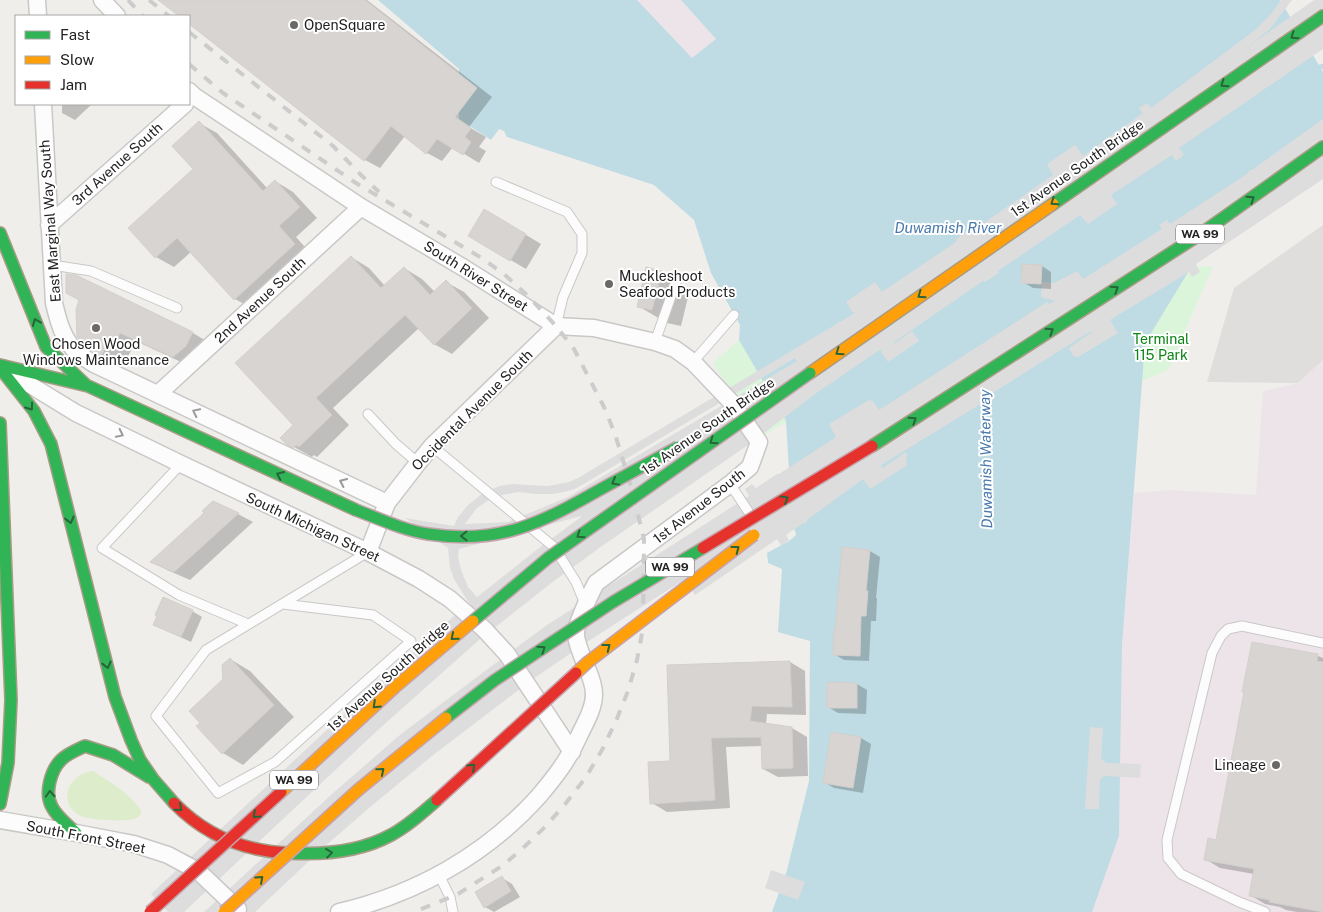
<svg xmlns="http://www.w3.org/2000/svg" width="1323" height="912" font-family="'Public Sans',sans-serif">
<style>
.residential{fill:#dfdedc}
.industrial{fill:#ede4e9}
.grass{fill:#ddeccb}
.park{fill:#daf5da}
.water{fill:#bfdbe3}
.pier{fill:#dedddd;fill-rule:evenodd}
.shadow{fill:#0003}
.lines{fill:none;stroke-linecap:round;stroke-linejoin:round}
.stream{stroke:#bfdbe3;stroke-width:5}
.building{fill:#d7d4d2;stroke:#d3d0cc}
.lane-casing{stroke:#c9c8c7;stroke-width:11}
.street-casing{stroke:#c9c8c7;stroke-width:19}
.fast-casing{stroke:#a79c86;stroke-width:14}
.slow-casing{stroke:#a79c86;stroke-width:14}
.jam-casing{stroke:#a79c86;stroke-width:14}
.lane{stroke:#fdfcfc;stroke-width:9}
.street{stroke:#fdfcfc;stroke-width:16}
.fast{stroke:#30b455;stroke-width:11}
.slow{stroke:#ff9f0a;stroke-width:11}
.jam{stroke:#e5322d;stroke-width:11}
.rail{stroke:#ccc;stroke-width:4;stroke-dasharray:10 10;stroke-linecap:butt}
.fast-bridge-casing{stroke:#c5a2ac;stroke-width:14;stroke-linecap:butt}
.slow-bridge-casing{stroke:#c5a2ac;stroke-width:14;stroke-linecap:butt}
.jam-bridge-casing{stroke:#c5a2ac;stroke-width:14;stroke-linecap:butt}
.fast-bridge{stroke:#30b455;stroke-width:11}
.slow-bridge{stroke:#ff9f0a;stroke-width:11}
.jam-bridge{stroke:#e5322d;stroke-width:11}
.oneway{stroke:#286439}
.oneway2{stroke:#9a9a9a}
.poi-dot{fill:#6a6968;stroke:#fff;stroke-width:2}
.labels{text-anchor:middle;stroke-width:4;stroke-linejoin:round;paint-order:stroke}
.shield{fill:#fff;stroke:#646464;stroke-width:1}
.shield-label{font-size:12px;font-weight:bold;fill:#222}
.poi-label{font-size:14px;fill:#222;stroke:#fff;text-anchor:start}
.street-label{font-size:14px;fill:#222;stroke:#fff}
.park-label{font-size:14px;fill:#0c8416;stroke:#fff}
.water-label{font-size:15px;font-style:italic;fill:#4a7aab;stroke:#fff}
</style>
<rect width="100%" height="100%" fill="#f0eeeb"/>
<path class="residential" d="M1323 225V360L1298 383 1207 382 1234 288Z"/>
<path class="industrial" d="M637 0H681L716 39 692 59Z
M1323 360V912H1092L1119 836 1122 646 1134 493 1170 490 1256 495 1263 391 1298 383Z"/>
<path class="grass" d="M93 771C110 782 131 794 142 812 140 815 138 818 134 819 125 822 89 820 81 816 68 810 63 796 71 784 77 776 83 772 93 771Z"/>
<path class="park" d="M1213 266 1168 370 1142 381 1145 343 1191 267Z
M739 340 786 422 761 437 713 363Z"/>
<path class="water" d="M378 0H637L692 58 716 39 681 0H1280L1323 72V157L1204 246 1145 343 1122 646 1119 836 1092 912H772L787 870 809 781 810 641 778 632 782 569 768 563 767 553 789 541 796 535 792 520 786 421 739 340 740 325 711 273 694 220 654 185 507 137 504 131 499 129 491 140 459 119V69Z"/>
<path class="pier" d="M1281 0H1292L1269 30 1246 48 1314 0H1323V49L1179 148 1184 155 1176 161 1172 155 1111 195 1117 204 1088 224 1080 215 998 271 999 273 985 282 983 281 893 343 894 344 912 331 919 341 888 362 881 352 882 351 881 349 818 392 748 445 602 546 550 584 479 640 379 729 184 912H168L151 894 375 685 469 603 454 579 450 568 448 548 405 518 454 526 458 517 468 505 482 494 490 490 500 486 512 484 548 486 569 482 578 478 855 313V312L853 313 846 302 875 282 882 292 956 242V239L966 232 969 230 971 232 1053 175 1047 164 1075 145 1083 156 1143 113 1139 108 1147 103 1151 108 1255 30 1272 13ZM795 358 797 361 568 497 508 522 465 524 477 508 489 500 502 495 518 492 536 494H553L568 491 577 488ZM581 516V517L539 548 477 597 468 587 461 570 458 556 459 549Z
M1323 119V179L1196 264 1200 272 1192 277 1189 272 1110 320 1118 333 1078 357 1073 356 1069 348 1092 332 1091 331 991 394 992 397 881 465 883 468 906 452 907 453 906 466 870 489 863 479 807 520V522L802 524 786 535 789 540 781 546 777 539 695 595 685 579 584 644 533 679 432 756 369 808 324 847 255 912H204L332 794 401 734 509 653 547 625 749 496 745 489 752 484 756 488 777 474H779L836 437 829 424 869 400 873 401 879 410 1047 302 1049 304 1055 301 1041 297 1042 282 1054 283 1077 271 1083 279 1162 229 1159 225 1167 220 1170 224 1247 174 1250 170H1252Z
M1090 727 1103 728 1101 758 1106 763 1141 764 1140 778 1104 776 1100 780 1099 809H1085Z
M771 870 805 882 798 900 765 888Z"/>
<path class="shadow" d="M160 0H367L492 97 469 127 486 137 479 147 486 151 479 163 453 147 442 161 427 153 405 136 380 168 365 160 189 22V16H181Z
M62 104H92L75 120 62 113Z
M199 123 217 133 267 188 275 181 293 192 317 218 296 237 312 255 253 309 235 299 191 252 174 267 156 257 130 229 195 169Z
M485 210 541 244 526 269 470 236Z
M351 257 369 268 385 286 404 268 422 279 435 292 446 282 464 292 489 318 452 354 434 344 419 328 333 408 349 425 317 457 314 455 312 457 287 443 294 425Z
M1042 266 1051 272V289L1033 288 1023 282Z
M661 272 690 289 681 326 667 323 638 306Z
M76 276 193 333 213 345 194 368 140 343 137 351 132 349 122 367 85 344Z
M213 503 238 514 253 522 190 580 167 570 152 562 205 513Z
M843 548 870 551 880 557 876 598H877L876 621H871L869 661 844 660 834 654Z
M192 611 202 617 191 642 165 630Z
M1253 643 1318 656 1323 658V912H1297L1286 910 1280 907 1265 904 1250 895 1254 874 1220 868 1205 859 1217 842 1245 692Z
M230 659 250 671 294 717 243 765 223 753 224 680Z
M790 662 805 671 806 715 767 714 766 724 792 728 807 737 808 776 778 777 763 769 762 746 726 747 730 808 667 812 652 803 672 762Z
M857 684 867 690 866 714 838 713 828 707Z
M861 738 871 744 863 793 834 788 824 782Z
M502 878 512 884 520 897 494 912 485 907Z"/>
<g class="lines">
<path class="stream" d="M1320 67 1323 66"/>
</g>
<path class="building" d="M158 0H365L477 88 455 117 471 128 465 137 471 142 463 155 437 139 426 154 391 126 364 161 189 24V16H179Z
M199 121 263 191 275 180 300 207 279 226 295 244 234 300 177 238 155 258 128 228 193 169 172 146Z
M484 209 526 234 510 261 468 236Z
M351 256 381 288 404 267 430 295 446 280 472 308 434 345 405 315 316 398 332 415 299 447 296 445 293 448 286 444 280 438 293 425 235 363Z
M1022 264 1042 265 1041 284 1021 283Z
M646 267 662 271 652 310 637 307Z
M66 274 76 275 193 332 186 346 173 357 120 333 116 341 111 338 101 356 99 355 85 345 77 337 76 310 79 300 66 293Z
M213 501 239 513 174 572 150 562 204 513 202 511Z
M842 547 870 550 866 591H868L866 616H861L860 656 833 655 834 630H835Z
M163 597 193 610 181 637 153 625 157 616 155 615Z
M1252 642 1318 654 1317 661 1323 662V912L1269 902 1270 900 1249 896 1254 869 1204 860 1208 838 1216 840 1244 692H1242Z
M230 658 274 705 222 754 196 726 200 723 189 711 223 679 222 665Z
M790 661 792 707 752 706 750 721 792 727 793 768 762 769 761 737 711 738 715 800 650 804 648 762 670 761 667 665Z
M827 682 857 683V708H827Z
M831 732 861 737 853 788 823 783Z
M502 876 511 891 484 908 475 892Z"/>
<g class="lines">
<defs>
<path id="lane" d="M496 182 567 212 582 234V253L563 297 556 326
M52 265 91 271 177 308
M655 342 676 282
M693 362 734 315
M368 414 396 444 418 463
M432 446 554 547 576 582 585 604
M181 464 102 548 179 595 248 624
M730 484 748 511
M283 604 373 615 411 641 275 762 218 793 156 716 206 650 368 552
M439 875 450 897 453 912
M1265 912 1239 902 1181 874 1168 858 1167 840 1212 653 1221 636 1228 629 1242 626 1323 643"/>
<path id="street" d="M37 0 38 16
M102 0 117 16
M189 91 194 96 361 207 464 268 556 326 594 328 655 342 675 349 693 362 733 404 759 442 750 467 730 484 596 583C589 596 584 608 579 621 578 624 576 629 576 632 575 640 581 653 584 661 588 671 594 682 594 694 594 709 585 723 579 736 569 759 555 777 539 796 486 855 416 894 339 912
M43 104 54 303C58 320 63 341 78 353 83 357 89 361 94 364L387 503
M49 225 185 104
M14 375 76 413 181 464 368 552 419 579 450 599 484 629 507 654 572 752
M158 394 361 207
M368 552 387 503 418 463 432 446 556 326
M0 820 76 833 134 844 168 855 198 871 238 909"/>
<path id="fast" d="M1053 204 1323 16
M0 233 46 347 85 384
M0 365 88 386 356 510
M0 368 34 411 51 444 115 697 131 740 140 760 153 779 174 803
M0 423 11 700 8 763 0 804
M872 446 1202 233 1323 147
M76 833C68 825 57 817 52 807 44 793 51 770 61 760 68 753 77 750 85 746L113 755 149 777
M288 853C322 855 360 852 391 835 408 826 422 813 437 800"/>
<path id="slow" d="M810 373 1053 204"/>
<path id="jam" d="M174 803C205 835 244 851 288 853"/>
</defs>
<use href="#lane" class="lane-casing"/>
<use href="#street" class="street-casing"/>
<use href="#fast" class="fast-casing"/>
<use href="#slow" class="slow-casing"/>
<use href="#jam" class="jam-casing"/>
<use href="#lane" class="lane"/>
<use href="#street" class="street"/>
<use href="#fast" class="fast"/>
<use href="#slow" class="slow"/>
<use href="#jam" class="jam"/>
<path class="rail" d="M128 0 143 16
M149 0 169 16
M189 32 333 146 361 175 379 192
M189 64 223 93 356 183 480 257 504 274 529 297 556 326 574 349 604 407 615 434 631 487 644 539 643 628 637 660 628 691 616 721 602 750 586 777 566 803 545 827 522 849 502 866 458 894 414 912"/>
<defs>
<path id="fast-bridge" d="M356 510C380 519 403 530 428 534 500 545 541 523 601 489 627 475 652 461 678 447
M473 621 548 558 810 373
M446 718 495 680 613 602 703 548"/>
<path id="slow-bridge" d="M576 673 588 662 754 535
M281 792 395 687 473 621
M224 912 358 790 446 718"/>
<path id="jam-bridge" d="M703 548 872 446
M437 800 576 673
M150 912 281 792"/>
</defs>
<use href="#fast-bridge" class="fast-bridge-casing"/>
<use href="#slow-bridge" class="slow-bridge-casing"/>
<use href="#jam-bridge" class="jam-bridge-casing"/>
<use href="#fast-bridge" class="fast-bridge"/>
<use href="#slow-bridge" class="slow-bridge"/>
<use href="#jam-bridge" class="jam-bridge"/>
</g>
<defs><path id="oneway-chevron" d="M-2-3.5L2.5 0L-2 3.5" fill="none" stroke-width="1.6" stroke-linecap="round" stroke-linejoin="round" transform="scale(1.25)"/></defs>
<g class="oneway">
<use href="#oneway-chevron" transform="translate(1294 36) rotate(145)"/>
<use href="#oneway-chevron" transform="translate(1224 84) rotate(145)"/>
<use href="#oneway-chevron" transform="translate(1251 199) rotate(-35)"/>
<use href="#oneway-chevron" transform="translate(1054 202) rotate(145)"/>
<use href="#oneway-chevron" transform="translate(1115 289) rotate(-33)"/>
<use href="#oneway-chevron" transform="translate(921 295) rotate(145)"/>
<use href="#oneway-chevron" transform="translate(36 322) rotate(-112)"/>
<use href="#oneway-chevron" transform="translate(1050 331) rotate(-33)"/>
<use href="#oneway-chevron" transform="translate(839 352) rotate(145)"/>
<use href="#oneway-chevron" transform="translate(30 407) rotate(54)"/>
<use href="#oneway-chevron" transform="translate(913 420) rotate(-33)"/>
<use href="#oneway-chevron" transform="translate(713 441) rotate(145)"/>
<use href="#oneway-chevron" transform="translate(280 475) rotate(-155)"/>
<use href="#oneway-chevron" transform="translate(615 482) rotate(151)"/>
<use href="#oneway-chevron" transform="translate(785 499) rotate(-31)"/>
<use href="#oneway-chevron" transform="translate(70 520) rotate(76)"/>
<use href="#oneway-chevron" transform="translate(580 535) rotate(145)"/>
<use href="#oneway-chevron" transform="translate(464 536) rotate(179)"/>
<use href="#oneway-chevron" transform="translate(736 549) rotate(-37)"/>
<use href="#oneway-chevron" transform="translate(454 637) rotate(140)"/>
<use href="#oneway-chevron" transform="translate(607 647) rotate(-38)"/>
<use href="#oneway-chevron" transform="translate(542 649) rotate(-34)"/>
<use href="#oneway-chevron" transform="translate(107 665) rotate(76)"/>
<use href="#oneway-chevron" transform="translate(376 705) rotate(137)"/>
<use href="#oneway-chevron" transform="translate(472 767) rotate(-43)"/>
<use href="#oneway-chevron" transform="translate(381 771) rotate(-40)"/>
<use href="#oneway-chevron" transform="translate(50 794) rotate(-93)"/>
<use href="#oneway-chevron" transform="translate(179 808) rotate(41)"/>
<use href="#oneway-chevron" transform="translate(256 815) rotate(137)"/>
<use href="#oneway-chevron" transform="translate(329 853) rotate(-7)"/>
<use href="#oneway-chevron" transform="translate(260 879) rotate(-42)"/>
</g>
<g class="oneway2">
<use href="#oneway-chevron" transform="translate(196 412) rotate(-154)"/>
<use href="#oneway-chevron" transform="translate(120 434) rotate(26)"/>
<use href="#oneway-chevron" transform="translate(343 482) rotate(-155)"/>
</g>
<g class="poi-dot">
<circle cx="294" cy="25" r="5"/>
<circle cx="609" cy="284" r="5"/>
<circle cx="96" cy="328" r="5"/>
<circle cx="1276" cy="765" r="5"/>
</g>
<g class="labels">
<g class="shield">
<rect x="1176" y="224.5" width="48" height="19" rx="4"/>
<rect x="646" y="557.5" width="48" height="19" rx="4"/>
<rect x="270" y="770.5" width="48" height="19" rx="4"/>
</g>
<g class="shield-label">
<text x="1200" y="238">WA 99</text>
<text x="670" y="571">WA 99</text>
<text x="294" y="784">WA 99</text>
</g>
<g class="poi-label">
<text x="304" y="30">OpenSquare</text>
<text x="619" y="281">Muckleshoot<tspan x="619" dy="16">Seafood Products</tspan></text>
<text x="96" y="349" text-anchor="middle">Chosen Wood<tspan x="96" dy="16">Windows Maintenance</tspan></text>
<text x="1266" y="770" text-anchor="end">Lineage</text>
</g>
<g class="street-label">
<text transform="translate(117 164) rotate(-42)" y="5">3rd Avenue South</text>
<text transform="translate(1077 168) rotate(-35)" y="5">1st Avenue South Bridge</text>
<text transform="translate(50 221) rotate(-94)" y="5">East Marginal Way South</text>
<text transform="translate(476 276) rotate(32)" y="5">South River Street</text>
<text transform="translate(260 300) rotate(-43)" y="5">2nd Avenue South</text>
<text transform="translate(472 410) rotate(-45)" y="5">Occidental Avenue South</text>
<text transform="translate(708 426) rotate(-35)" y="5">1st Avenue South Bridge</text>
<text transform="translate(699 506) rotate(-38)" y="5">1st Avenue South</text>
<text transform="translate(313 527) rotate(25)" y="5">South Michigan Street</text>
<text transform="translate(388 676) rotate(-42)" y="5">1st Avenue South Bridge</text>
<text transform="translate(86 837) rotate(11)" y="5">South Front Street</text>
</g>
<g class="park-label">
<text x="1161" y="344">Terminal<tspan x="1161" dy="16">115 Park</tspan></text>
</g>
<g class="water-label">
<text x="948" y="233">Duwamish River</text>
<text transform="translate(986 459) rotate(-91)" y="5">Duwamish Waterway</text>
</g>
</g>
<rect x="15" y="15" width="175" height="90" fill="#ffffff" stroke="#a7a7a7"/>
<rect x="25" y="31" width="25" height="8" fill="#30b455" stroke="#a7a7a7"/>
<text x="60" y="40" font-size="15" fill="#222222">Fast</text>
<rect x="25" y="56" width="25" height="8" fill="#ff9f0a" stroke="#a7a7a7"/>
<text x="60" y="65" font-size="15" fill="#222222">Slow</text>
<rect x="25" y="81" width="25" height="8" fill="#e5322d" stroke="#a7a7a7"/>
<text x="60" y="90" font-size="15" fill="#222222">Jam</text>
</svg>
